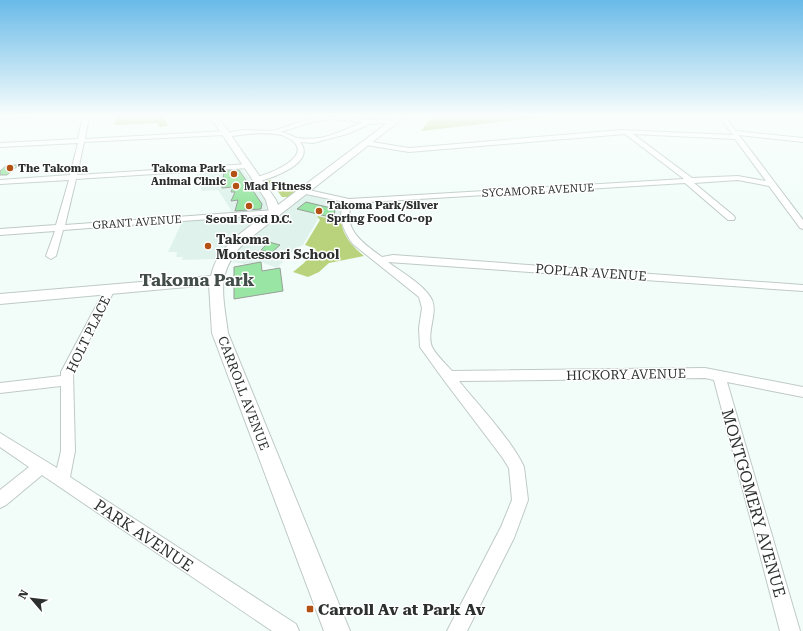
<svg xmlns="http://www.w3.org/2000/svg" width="803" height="631" font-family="'Roboto Serif',serif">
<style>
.built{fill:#dff3ec}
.green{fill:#b9d37d}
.building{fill:#99e5a3;stroke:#979f98}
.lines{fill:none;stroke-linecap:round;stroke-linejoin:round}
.street-casing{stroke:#bfcac7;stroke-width:2}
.secondary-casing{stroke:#bfcac7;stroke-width:2}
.street{fill:#fff;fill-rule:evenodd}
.secondary{fill:#fff;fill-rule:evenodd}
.poi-dot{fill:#b25113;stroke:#fff;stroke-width:1.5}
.labels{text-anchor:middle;stroke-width:3;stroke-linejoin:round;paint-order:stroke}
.far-poi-label{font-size:11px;font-weight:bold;fill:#2c302e;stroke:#fff;text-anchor:start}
.far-street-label{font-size:11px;fill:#2c302e;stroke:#fff}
.poi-label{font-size:13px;font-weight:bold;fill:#2c302e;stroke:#fff;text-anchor:start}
.street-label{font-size:13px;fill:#2c302e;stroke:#fff}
.near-street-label{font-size:16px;fill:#2c302e;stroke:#fff}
.near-poi-label{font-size:16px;font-weight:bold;fill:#2c302e;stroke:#fff;text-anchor:start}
.district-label{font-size:17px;font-weight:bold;fill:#424c48;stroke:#fff}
</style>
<rect width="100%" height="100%" fill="#f2fdf9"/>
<path class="built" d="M242 169 266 201V209L281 213 303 195 307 194 343 202 340 220 322 217 318 219 303 245 295 249 277 268 261 262 245 264 211 259 182 260 183 257H176L177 252H168L183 220 227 217 231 210 218 190 202 191 196 175 200 172Z"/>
<path class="green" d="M116 115H163L168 126 159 127 157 123 115 125Z
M451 115H561L421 131 429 120Z
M269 180 301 187 288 197H282L276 189 273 188 268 181Z
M317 216 341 221C343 236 352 246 364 256L329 263 319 272 308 277 293 272 304 263 316 249 305 245 320 220Z"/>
<path class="building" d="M7 165H19L7 175H0V171Z
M239 170 262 204 261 209 235 211 238 200 231 201 235 192H231L233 187 222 188 224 171Z
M306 202 335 209 334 218 297 209Z
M269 242 280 245 271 253 261 250Z
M261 262 262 271 280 268 283 291 234 299V267Z"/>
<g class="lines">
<defs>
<path id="street" d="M0 115H34L31 117 0 118Z
M83 115H89L85 139 225 131 228 133 243 130 273 131 309 119 332 115H343L369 120 394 119 397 121 394 123 370 124 347 134 313 143 300 142C317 163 272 178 257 182L253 180 254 178C265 175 309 160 295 143 292 140 287 137 282 135 264 131 244 134 227 137L224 135 84 142 77 175 248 164 251 166 248 168 76 179 65 225 275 210 279 212 275 214 63 230 56 256 51 259 46 256 55 231 0 235V229L56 225 69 180 0 184V180L70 175 78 143 0 147V143L78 139ZM332 119 363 122C340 131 324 142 298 138 292 137 287 132 280 132L312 122Z
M718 115H724L736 131 803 138V142L739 135 803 220V229L800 228 769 186 738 180 694 183 734 216 735 218 734 220H728L685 183 352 203C341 229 364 244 382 257L393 255 803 285V291L388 262C401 272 425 285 432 300 438 314 426 332 432 347 436 355 446 364 452 371L705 368 803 387V397L727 382 800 631H780L714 380 705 378 459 381C479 406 511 439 524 467L528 500 514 538 467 631H447L501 527 512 500 509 468 502 457 443 379 420 347 419 328 422 308 419 297 353 244C344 232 337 217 344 202L301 193 300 191 304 189 349 199 684 179 625 134 409 152 366 145 363 143 366 141 409 148 621 130 733 135ZM633 134 735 139 766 181 738 176 692 178Z
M110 286 115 289 73 372 75 451 70 477 296 624 299 631H272L42 475 6 505 0 508V490L29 467 0 447V433L57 468 61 451V386L0 393V383L61 376V372L105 289Z"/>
<path id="secondary" d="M209 115H217L276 200 278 205 398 115H407L245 242C215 272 223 294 228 333L350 631H324L212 333 209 285 0 304V294L211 276C217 246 246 229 269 212L266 200Z"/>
</defs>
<use href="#street" class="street-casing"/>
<use href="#secondary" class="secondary-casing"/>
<use href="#street" class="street"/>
<use href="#secondary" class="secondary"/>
</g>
<linearGradient id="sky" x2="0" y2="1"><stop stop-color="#69bae8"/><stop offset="0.57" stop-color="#f9fefc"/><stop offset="1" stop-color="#f9fefc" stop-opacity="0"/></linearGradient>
<rect width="803" height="203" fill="url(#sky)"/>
<g class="poi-dot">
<circle cx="10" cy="168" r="4"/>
<circle cx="234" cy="174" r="4"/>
<circle cx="236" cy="186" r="4"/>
<circle cx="249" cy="206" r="4"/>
<circle cx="319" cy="211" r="4"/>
<circle cx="208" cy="246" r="4"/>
<rect x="306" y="605" width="8" height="8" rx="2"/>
</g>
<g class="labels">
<g class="far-poi-label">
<text x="18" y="172">The Takoma</text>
<text x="226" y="172" text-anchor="end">Takoma Park<tspan x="226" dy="13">Animal Clinic</tspan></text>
<text x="244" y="190">Mad Fitness</text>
<text x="327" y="209">Takoma Park/Silver<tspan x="327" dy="13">Spring Food Co-op</tspan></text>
<text x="249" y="223" text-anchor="middle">Seoul Food D.C.</text>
</g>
<g class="far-street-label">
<text transform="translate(538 190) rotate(-3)" y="4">SYCAMORE AVENUE</text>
<text transform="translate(137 222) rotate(-4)" y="4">GRANT AVENUE</text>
</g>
<g class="poi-label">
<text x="216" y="244">Takoma<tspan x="216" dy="15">Montessori School</tspan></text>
</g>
<g class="street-label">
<text transform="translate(591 272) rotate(4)" y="5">POPLAR AVENUE</text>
<text transform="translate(88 334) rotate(-64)" y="5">HOLT PLACE</text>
<text transform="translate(626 374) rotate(-1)" y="5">HICKORY AVENUE</text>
<text transform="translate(244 393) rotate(69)" y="5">CARROLL AVENUE</text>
</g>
<g class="near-street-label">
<text transform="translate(754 503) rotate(74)" y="6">MONTGOMERY AVENUE</text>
<text transform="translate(144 535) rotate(34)" y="6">PARK AVENUE</text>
</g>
<g class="near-poi-label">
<text x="318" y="615">Carroll Av at Park Av</text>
</g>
<g class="district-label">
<text x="197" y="286">Takoma Park</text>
</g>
</g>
<g transform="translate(32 599) rotate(298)" stroke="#ffffff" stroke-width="3" paint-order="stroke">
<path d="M0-3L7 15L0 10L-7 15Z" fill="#2c302e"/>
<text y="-6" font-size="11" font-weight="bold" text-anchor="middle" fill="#2c302e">N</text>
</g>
</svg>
